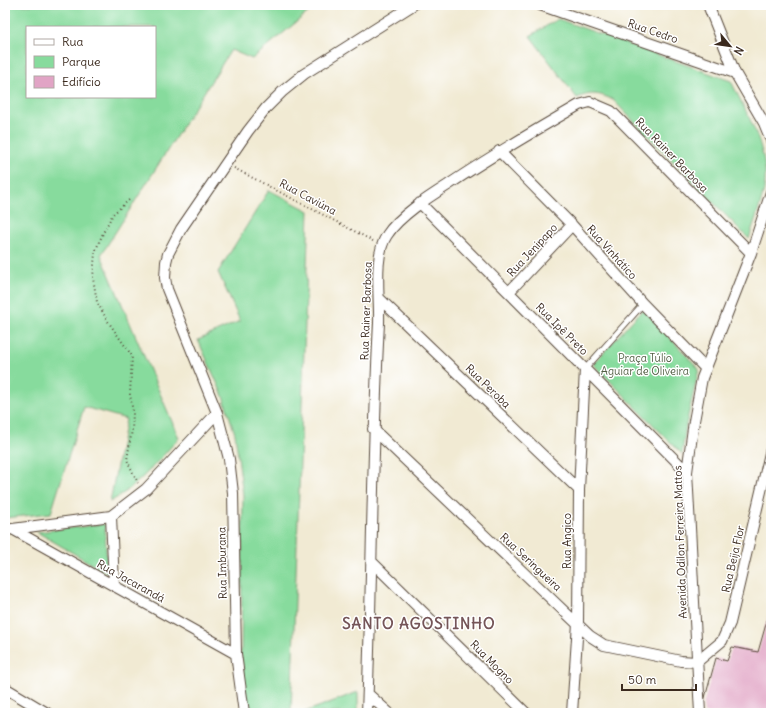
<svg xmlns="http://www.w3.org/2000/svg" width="776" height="718" font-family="Delius,sans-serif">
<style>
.green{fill:#87db9d;stroke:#61825e;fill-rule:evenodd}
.building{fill:#e1a4c5}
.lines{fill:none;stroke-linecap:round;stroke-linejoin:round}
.service-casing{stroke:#564739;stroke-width:7}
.minor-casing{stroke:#564739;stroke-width:12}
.path{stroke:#564739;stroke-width:2;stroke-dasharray:1 3;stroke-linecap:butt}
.service{stroke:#fff;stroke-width:5}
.minor{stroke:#fff;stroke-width:10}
.labels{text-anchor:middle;stroke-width:3;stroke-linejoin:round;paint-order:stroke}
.street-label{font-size:11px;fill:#3b2a1e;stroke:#fff}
.park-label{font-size:11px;fill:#525f44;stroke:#fff}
.district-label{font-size:15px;font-weight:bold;letter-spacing:1px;fill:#755558;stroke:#fff}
</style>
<rect width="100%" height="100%" fill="#fff"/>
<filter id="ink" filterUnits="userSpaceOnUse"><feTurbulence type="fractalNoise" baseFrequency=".025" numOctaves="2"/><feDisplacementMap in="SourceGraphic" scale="8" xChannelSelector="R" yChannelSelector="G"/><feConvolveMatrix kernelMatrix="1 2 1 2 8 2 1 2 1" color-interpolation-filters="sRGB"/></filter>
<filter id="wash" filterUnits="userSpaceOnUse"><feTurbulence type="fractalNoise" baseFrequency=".012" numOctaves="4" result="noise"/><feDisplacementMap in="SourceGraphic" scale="16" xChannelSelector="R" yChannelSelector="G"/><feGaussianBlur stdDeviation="0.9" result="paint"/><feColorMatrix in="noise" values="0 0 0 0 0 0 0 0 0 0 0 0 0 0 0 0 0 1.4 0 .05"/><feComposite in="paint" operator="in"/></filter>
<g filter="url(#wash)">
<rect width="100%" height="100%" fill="#f1ead3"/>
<path class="green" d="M5 5H317L252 59 231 50 101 255 179 438C158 461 137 487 110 502L126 419 84 407 51 513 5 518ZM27 27H155V97H27Z
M558 19 731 81C746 113 768 146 765 183 763 201 754 221 749 239L613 100C600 93 590 92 577 98L530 36Z
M269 190 309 211 291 713H253L246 697 241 654 243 495 235 434 223 396 198 340 240 321 218 272Z
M643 309 699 369 686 425 682 454 593 364Z
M105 524 107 573 37 532Z
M358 692V713H302Z"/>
<g id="blocks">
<path class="building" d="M768 617 771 618V713H704L703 705 716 658 727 661 732 647 758 652Z"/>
</g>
</g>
<g filter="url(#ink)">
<use href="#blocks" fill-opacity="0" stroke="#564739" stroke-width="1"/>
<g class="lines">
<defs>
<path id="service" d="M585 369 643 304"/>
<path id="minor" d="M540 5 735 73
M708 5 735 73 764 123 771 140
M499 151 572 225 643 304 706 369
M420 203 687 472
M509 292 572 225
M380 299 579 490
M217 413 229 459 233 493 236 654 244 713
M373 429 590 636 604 645 681 661 697 662 722 641 730 623 771 449
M111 516 114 585
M5 530 111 516 146 489 217 413 167 289 165 278 166 262 168 254 181 229 248 131 266 108 283 91 304 74 413 5
M14 530 236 654
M372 562 526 713
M5 688 47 713
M368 694 389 713
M367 713C372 583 372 453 379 323 380 297 373 256 387 235 399 216 429 197 448 185 491 156 534 131 579 105L590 102 611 111 751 253
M572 713 578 623 579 490 585 369
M700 713 687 472 694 421 702 378 751 253 771 192"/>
</defs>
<use href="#service" class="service-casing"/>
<use href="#minor" class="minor-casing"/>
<path class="path" d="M234 168 373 241
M129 200 113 214 103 233 95 252 93 278 97 302 107 320 132 356 130 394 133 413 132 430 127 460 138 483"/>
<use href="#service" class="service"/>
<use href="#minor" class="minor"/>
</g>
</g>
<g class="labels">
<g class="street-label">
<text transform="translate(653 31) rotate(19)" y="4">Rua Cedro</text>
<text transform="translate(672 155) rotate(46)" y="4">Rua Rainer Barbosa</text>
<text transform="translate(308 197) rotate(28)" y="4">Rua Caviúna</text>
<text transform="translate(532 250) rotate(-47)" y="4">Rua Jenipapo</text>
<text transform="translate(612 252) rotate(48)" y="4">Rua Vinhático</text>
<text transform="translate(366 311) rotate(-88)" y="4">Rua Rainer Barbosa</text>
<text transform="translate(562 329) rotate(45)" y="4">Rua Ipê Preto</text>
<text transform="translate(488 386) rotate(44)" y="4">Rua Peroba</text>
<text transform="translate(567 541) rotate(-90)" y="4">Rua Angico</text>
<text transform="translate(680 542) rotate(-92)" y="4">Avenida Odilon Ferreira Mattos</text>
<text transform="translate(733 559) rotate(-77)" y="4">Rua Beija Flor</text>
<text transform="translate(531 562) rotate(43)" y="4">Rua Seringueira</text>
<text transform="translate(222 563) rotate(-91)" y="4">Rua Imburana</text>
<text transform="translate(131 581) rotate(29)" y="4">Rua Jacarandá</text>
<text transform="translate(492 662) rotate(45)" y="4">Rua Mogno</text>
</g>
<g class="park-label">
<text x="645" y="362">Praça Túlio<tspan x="645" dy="13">Aguiar de Oliveira</tspan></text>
</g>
<g class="district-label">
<text x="419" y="629">SANTO AGOSTINHO</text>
</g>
</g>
<rect width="776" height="718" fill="none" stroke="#fff" stroke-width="20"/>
<rect x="26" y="26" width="130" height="72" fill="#ffffff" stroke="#b1aaa5"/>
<rect x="34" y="39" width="20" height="6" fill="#ffffff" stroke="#b1aaa5"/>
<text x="62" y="46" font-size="12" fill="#3b2a1e">Rua</text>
<rect x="34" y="56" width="20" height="12" fill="#87db9d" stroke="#b1aaa5"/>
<text x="62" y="66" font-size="12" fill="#3b2a1e">Parque</text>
<rect x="34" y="76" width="20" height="12" fill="#e1a4c5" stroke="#b1aaa5"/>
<text x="62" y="86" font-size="12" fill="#3b2a1e">Edifício</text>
<g transform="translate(730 46) rotate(119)" stroke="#ffffff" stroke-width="3" paint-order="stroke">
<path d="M0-3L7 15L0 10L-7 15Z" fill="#3b2a1e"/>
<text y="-6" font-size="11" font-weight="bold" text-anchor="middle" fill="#3b2a1e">N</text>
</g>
<path d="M622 684v6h74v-6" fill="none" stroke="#3b2a1e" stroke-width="2"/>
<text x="628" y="684" font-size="12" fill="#3b2a1e" stroke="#ffffff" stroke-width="3" paint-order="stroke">50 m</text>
</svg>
